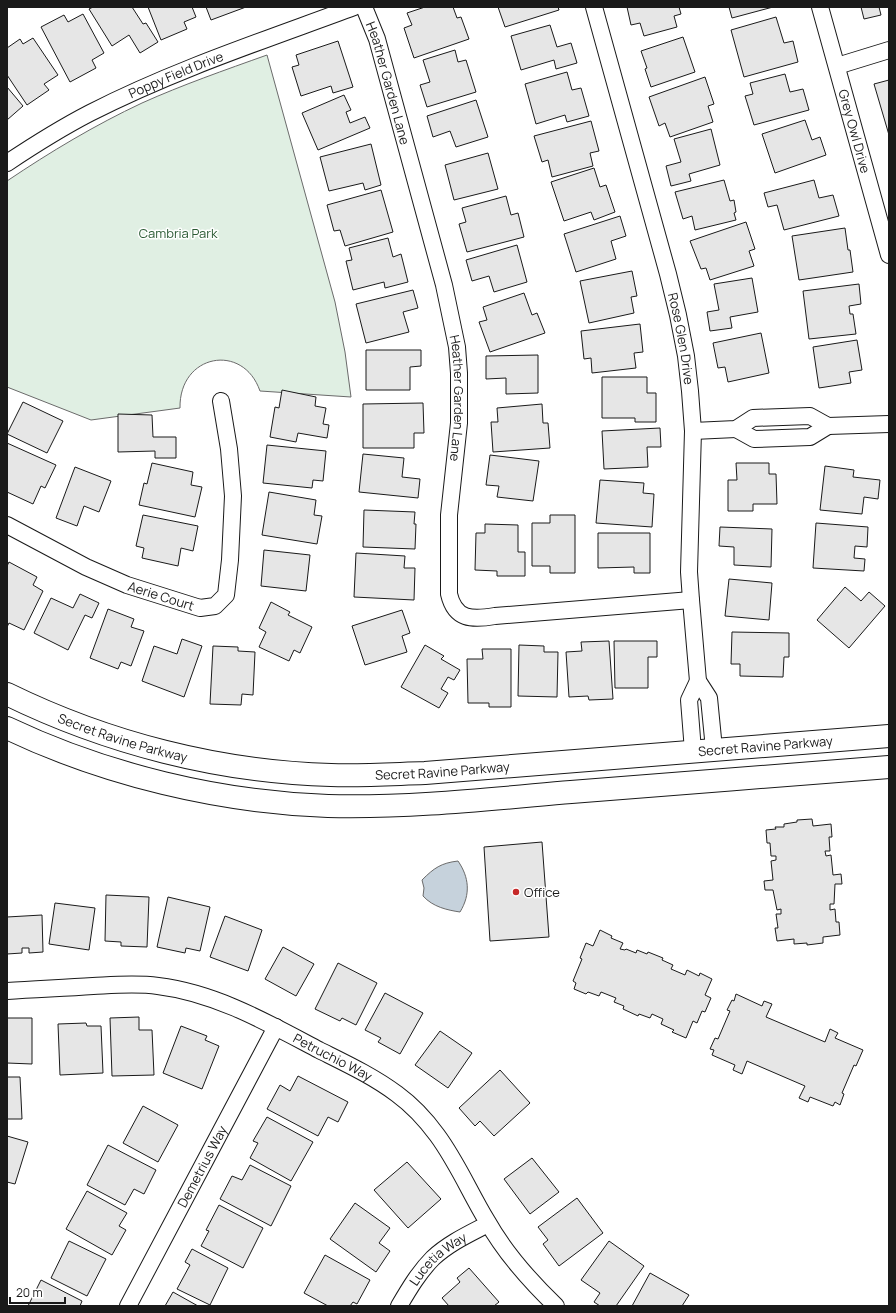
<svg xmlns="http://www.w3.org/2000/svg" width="896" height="1313" font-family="Manrope,sans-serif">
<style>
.green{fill:#e0efe3;stroke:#6a6a6a}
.water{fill:#c6d2dc;stroke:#6a6a6a}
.building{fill:#e6e6e6;stroke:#1a1a1a}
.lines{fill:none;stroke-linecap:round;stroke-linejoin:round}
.street-casing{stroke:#1a1a1a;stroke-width:18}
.secondary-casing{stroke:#1a1a1a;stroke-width:24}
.street{stroke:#fff;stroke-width:16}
.secondary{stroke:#fff;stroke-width:22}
.poi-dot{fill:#c62828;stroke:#fff;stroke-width:1.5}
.labels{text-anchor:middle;stroke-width:3;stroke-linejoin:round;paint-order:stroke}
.street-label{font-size:13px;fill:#1a1a1a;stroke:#fff}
.park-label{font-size:13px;fill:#2b5a34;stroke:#fff}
.poi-label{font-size:13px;fill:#1a1a1a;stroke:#fff;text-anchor:start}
</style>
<rect width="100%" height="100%" fill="#fff"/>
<path class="green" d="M267 55 335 302 345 352 351 397 260 391C243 342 179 354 180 408L91 420 7 387V181C50 152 95 125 142 103 182 85 225 70 267 55Z"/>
<path class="water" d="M458 861C469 877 471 894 460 912 447 910 433 907 423 896L424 888 422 880C434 868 441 863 458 861Z"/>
<path class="building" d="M93 7H132L143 24 146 23 158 42 140 53 129 35 112 46 89 9Z
M148 7H192L196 17 184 22 187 29 161 40Z
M206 7H246L211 20Z
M425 7H453L457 18 461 17 469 39 414 58 404 28 412 25 407 13Z
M498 7H558L559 10 505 27Z
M627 7H679L681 14 674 16 677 27 644 36 640 23 631 25Z
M729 7H773L732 18Z
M861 7H879L881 15 864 19Z
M83 14 104 53 92 60 96 68 70 82 41 27 64 15 68 22Z
M776 17 784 43 793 41 798 62 744 77 731 30Z
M550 25 557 47 571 43 577 63 556 69 554 60 521 70 511 36Z
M683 37 695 72 651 87 645 69 647 68 641 51Z
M33 38 58 75 44 84 49 90 27 105 7 75V48L20 39 23 44Z
M338 41 353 87 333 93 331 86 301 96 292 67 299 65 296 55Z
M455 50 458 62 466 60 476 92 427 107 420 85 430 82 423 60Z
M567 72 572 90 581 88 589 116 567 122 565 115 536 124 525 84Z
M785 74 790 92 803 89 809 110 754 125 745 96 753 94 750 83Z
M705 77 714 104 708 106 713 122 670 137 665 123 659 126 649 97Z
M889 80V135L874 84Z
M7 87 23 106 7 120Z
M344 95 351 110 346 112 350 123 365 117 370 128 318 150 302 113Z
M476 100 488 137 456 147 450 131 433 137 427 116Z
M805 120 812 140 820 137 826 155 775 173 762 134Z
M591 121 599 151 590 153 593 166 552 177 548 160 542 162 534 136Z
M711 129 720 165 689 174 691 181 671 186 666 166 681 162 674 139Z
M371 144 381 185 365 190 363 183 329 191 320 157Z
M488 153 498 189 454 200 445 165Z
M594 168 600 187 606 185 615 212 594 220 591 212 564 221 551 182Z
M724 180 730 201 734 200 736 212 734 213 736 220 695 230 692 216 683 219 675 192Z
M814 180 819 198 833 195 839 216 784 230 777 205 768 207 764 193Z
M381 190 393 232 345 246 340 230 334 231 327 205Z
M506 196 511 215 518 213 524 237 467 252 459 224 466 222 462 208Z
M620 216 626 236 611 241 616 259 576 272 564 234Z
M746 222 755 249 749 251 754 266 710 280 706 268 701 269 690 241Z
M845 228 848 250H850L853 272 799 280 792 236Z
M388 238 393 257 401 254 408 282 385 288 384 282 353 290 346 261 352 260 349 248Z
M517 245 527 282 494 292 489 276 472 281 466 260Z
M632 271 637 296 631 297 634 313 589 323 580 281Z
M752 278 758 312 730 317 732 328 710 331 707 312 719 310 714 284Z
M859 284 861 304 849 306 850 314H853L856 334 809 339 803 291Z
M413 290 418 308 403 312 409 332 366 343 356 304Z
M524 293 532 315 537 313 545 333 490 352 479 322 487 320 483 307Z
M640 324 643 352 634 353 636 368 592 373 591 358 584 359 581 331Z
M761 333 769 373 728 382 725 367 718 368 713 343Z
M857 340 862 370 849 372 851 383 819 388 813 347Z
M366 350H421V366L410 367V390H366Z
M538 355V393L506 394V378L486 379V356Z
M602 377H647V393H656V422H635V418H602Z
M282 390 316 397 315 406 326 408 323 424 329 425 327 438 298 433 296 442 270 437 275 407 279 408Z
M23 402 63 421 47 453 7 434Z
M423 403 424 433H414V448H363V404Z
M542 404 543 423H548L550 448 493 452 491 422H498L497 408Z
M118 414 152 415 153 437H176V458H155V451L118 452Z
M660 428 661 447H647L648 467 604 469 602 431Z
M7 443 56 465 45 488 41 486 33 504 7 492Z
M267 445 326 451 323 481 313 480 312 488 263 483Z
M363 454 404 458 402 477 420 479 418 498 359 492Z
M490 455 539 461 533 501 497 497 499 486 486 485Z
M152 463 193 472 191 485 202 487 195 517 139 505 144 483 147 484Z
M736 463H769V474H776L777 504H753V511H728V480H737Z
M825 466 854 470 853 477 880 480 878 499 864 497 862 514 820 510Z
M75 467 111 481 99 512 84 506 77 526 56 518Z
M600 480 644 483 643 493 654 494 652 527 596 523Z
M269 492 316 500 314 515 322 516 317 544 262 535Z
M364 510 415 512 414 524H416L415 549 363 547Z
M143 515 198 526 193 551 181 548 178 566 142 558 144 548 136 546Z
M550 515H575V573H550V566H532V523H550Z
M816 523 868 527 867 547 855 546 854 558 865 559 864 571 813 568Z
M485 524 518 525V552H525V576H497V571L475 570 476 533H485Z
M720 527 772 529 771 567 734 565V547L719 546Z
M598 533H650V573H634V567L598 568Z
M264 550 310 555 306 591 261 586Z
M356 553 405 556 404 568H415L414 600 354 597Z
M9 562 37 577 33 585 43 591 24 630 9 623 7 627V566Z
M729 579 772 583 769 620 725 616Z
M845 587 861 601 869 592 885 606 849 648 817 620Z
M80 594 99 603 92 618 85 615 68 650 34 633 51 598 73 608Z
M271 602 290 612 288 615 312 627 300 653 294 650 289 661 259 647 266 632 259 628Z
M108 609 134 619 131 627 144 631 131 666 121 662 118 669 90 658Z
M402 610 410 633 402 636 407 652 365 665 352 626Z
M732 632 789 633V657H784L783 677 740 676V664H731Z
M182 639 202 646 184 697 142 681 154 646 177 654Z
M609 641 613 699 589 700 588 696 569 697 566 652 582 651 581 642Z
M614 641H657V657H648V688H615Z
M425 645 444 656 441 659 460 670 454 680 448 677 441 689 448 693 439 708 401 687Z
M519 645 544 646V652H558L557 697 518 696Z
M213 646 238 647V651L255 652 253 695 242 694 241 705 210 704Z
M482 649H511V707H489V703H468L467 659H483Z
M812 819 813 826 831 824 832 837H829L830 851H825L826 856 831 855 833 875 841 874 842 884H835L834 904H830V910L835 909 836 922H839L840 935 823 937V943L807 945V943L794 944V939L777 941 775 928H778L776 914H781V909L777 910 773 890H765L764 881 773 880 771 861 776 860V856H771L770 843H767L766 830 776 829 775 827H784V824L797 822V820Z
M542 842 549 937 490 941 484 847Z
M106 895 149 897 147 947 121 946V942L105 941Z
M168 897 210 907 200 951 186 948 185 953 157 947Z
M55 903 95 908 89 950 49 944Z
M42 915 43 952 29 953V948H22V953L7 954V917Z
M225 916 262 930 248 971 210 957Z
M600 930 612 936 611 938 623 943 620 949 625 950 626 949 636 953 637 950 647 954 648 952 663 958 662 960 673 965 671 969 685 975 687 970 699 976 700 973 712 979 705 995 711 998 705 1012 702 1011 697 1023 693 1021 686 1038 672 1032 674 1030 661 1024 663 1019 652 1014 650 1018 639 1014 638 1016 623 1009 624 1006 614 1002 616 998 601 992 599 996 588 992 586 994 574 989 576 983 573 981 582 959 580 958 586 943 593 946Z
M283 947 314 964 296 996 265 979Z
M338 963 377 983 356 1025 342 1018 340 1021 315 1009Z
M385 993 423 1013 400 1054 378 1042 381 1038 365 1030Z
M736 994 762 1006 764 1001 772 1004 766 1017 825 1042 830 1029 838 1033 835 1038 863 1050 856 1066 854 1065 842 1093 844 1094 840 1105 835 1102 833 1106 810 1097 808 1102 799 1098 805 1086 747 1061 742 1074 733 1070 735 1065 712 1055 714 1050 710 1049 715 1038 718 1039 730 1011 727 1010 732 1000 734 1001Z
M139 1017V1030H152L154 1075 112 1076 110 1018Z
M7 1018H32V1064L7 1063Z
M86 1023 87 1026H101L103 1073 60 1075 58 1024Z
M181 1026 207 1036 205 1040 219 1046 202 1089 163 1073Z
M440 1031 472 1053 448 1088 415 1065Z
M500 1070 530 1103 494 1136 480 1121 475 1126 459 1108Z
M298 1076 348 1102 338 1122 328 1117 318 1136 267 1109 280 1085 290 1091Z
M7 1077H20L22 1119H7Z
M143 1106 178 1125 158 1162 123 1143Z
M267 1117 313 1142 291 1181 250 1158 258 1143 253 1141Z
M7 1136 28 1142 15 1184 7 1182Z
M108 1145 156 1170 144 1194 134 1189 125 1205 87 1185Z
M532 1158 559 1192 530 1214 504 1179Z
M407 1162 441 1199 408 1228 374 1190Z
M250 1165 291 1186 271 1226 220 1199 232 1176 242 1180Z
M87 1191 127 1213 119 1226 126 1230 112 1255 66 1229Z
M577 1198 603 1233 559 1266 543 1244 548 1240 538 1227Z
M355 1203 390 1228 379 1243 390 1251 376 1272 330 1239Z
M219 1205 263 1228 243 1268 201 1246 209 1231 206 1230Z
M69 1241 106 1259 87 1296 51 1278Z
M609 1241 644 1266 616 1306H600L594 1302 600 1293 581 1280Z
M192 1249 228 1268 210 1305 177 1289 190 1265 185 1262Z
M325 1255 370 1280 357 1304 353 1302 350 1306H328L304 1293Z
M469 1268 499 1302 494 1306H449L442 1298 460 1282 457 1278Z
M650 1273 689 1295 682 1306H632Z
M41 1280 82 1301 80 1306H28Z
M173 1292 198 1306H165Z"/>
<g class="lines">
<defs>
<g id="street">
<path id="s1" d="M364 7 377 39 444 285 457 347 459 373V423L449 515V594C455 620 472 620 495 616L691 600"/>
<path id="s2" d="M594 7 668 274 678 315 686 356 690 391 693 431 689 572 691 600 698 681 709 698 714 749"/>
<path id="s3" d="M820 7 889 255"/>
<path d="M837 66 889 50"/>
<path id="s4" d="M7 163C34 145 61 128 90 113 174 70 265 40 354 7"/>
<path d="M736 429 754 439 810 437 828 426"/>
<path d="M693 431 736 429 753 418 810 416 828 426 889 424"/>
<path id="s5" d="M7 525 86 567 127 585 200 608 215 606 226 595 230 560 233 496 229 449 221 401"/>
<path d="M693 751 689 700 698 681"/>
<path id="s6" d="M7 991C36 989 64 988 93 986 114 985 136 983 158 986 216 993 268 1023 319 1050 345 1063 373 1076 397 1094 412 1105 426 1120 437 1135 457 1162 470 1193 487 1221 505 1253 530 1281 556 1306"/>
<path id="s7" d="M128 1306 276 1027"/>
<path id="s8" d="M399 1306C409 1289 419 1272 433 1258 449 1243 469 1234 488 1224"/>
</g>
<g id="secondary">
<path id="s9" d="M7 694C107 743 219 772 331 775 362 776 393 774 425 773L889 736"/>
<path d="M7 728C106 775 219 802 328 806 409 808 490 799 571 792 677 784 783 775 889 767"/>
</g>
</defs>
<use href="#street" class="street-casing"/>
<use href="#secondary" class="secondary-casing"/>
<use href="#street" class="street"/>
<use href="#secondary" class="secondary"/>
</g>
<circle class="poi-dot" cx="516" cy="892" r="4"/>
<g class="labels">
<g class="street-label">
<text dy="5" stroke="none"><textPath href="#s4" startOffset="191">Poppy Field Drive</textPath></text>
<text dy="5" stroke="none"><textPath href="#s1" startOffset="80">Heather Garden Lane</textPath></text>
<text dy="5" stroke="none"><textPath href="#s3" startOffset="129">Grey Owl Drive</textPath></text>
<text dy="5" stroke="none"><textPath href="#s2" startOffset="343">Rose Glen Drive</textPath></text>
<text dy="5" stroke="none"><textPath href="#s1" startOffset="404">Heather Garden Lane</textPath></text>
<text dy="5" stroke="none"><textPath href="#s5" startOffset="170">Aerie Court</textPath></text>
<text dy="5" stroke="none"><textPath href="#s9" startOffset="124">Secret Ravine Parkway</textPath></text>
<text dy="5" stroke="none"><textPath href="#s9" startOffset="772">Secret Ravine Parkway</textPath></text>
<text dy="5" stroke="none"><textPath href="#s9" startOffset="448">Secret Ravine Parkway</textPath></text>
<text dy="5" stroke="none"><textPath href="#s6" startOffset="341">Petruchio Way</textPath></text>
<text dy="5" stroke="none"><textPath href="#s7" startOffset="158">Demetrius Way</textPath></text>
<text dy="5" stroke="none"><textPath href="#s8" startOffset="62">Lucetia Way</textPath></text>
</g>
<g class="park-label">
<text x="178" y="238">Cambria Park</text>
</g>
<g class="poi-label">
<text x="524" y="897">Office</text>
</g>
</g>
<rect width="896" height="1313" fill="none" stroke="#1a1a1a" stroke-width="16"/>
<path d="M10 1297v6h55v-6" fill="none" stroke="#1a1a1a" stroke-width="2"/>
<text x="16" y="1297" font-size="12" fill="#1a1a1a" stroke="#ffffff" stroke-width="3" paint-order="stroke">20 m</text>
</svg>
